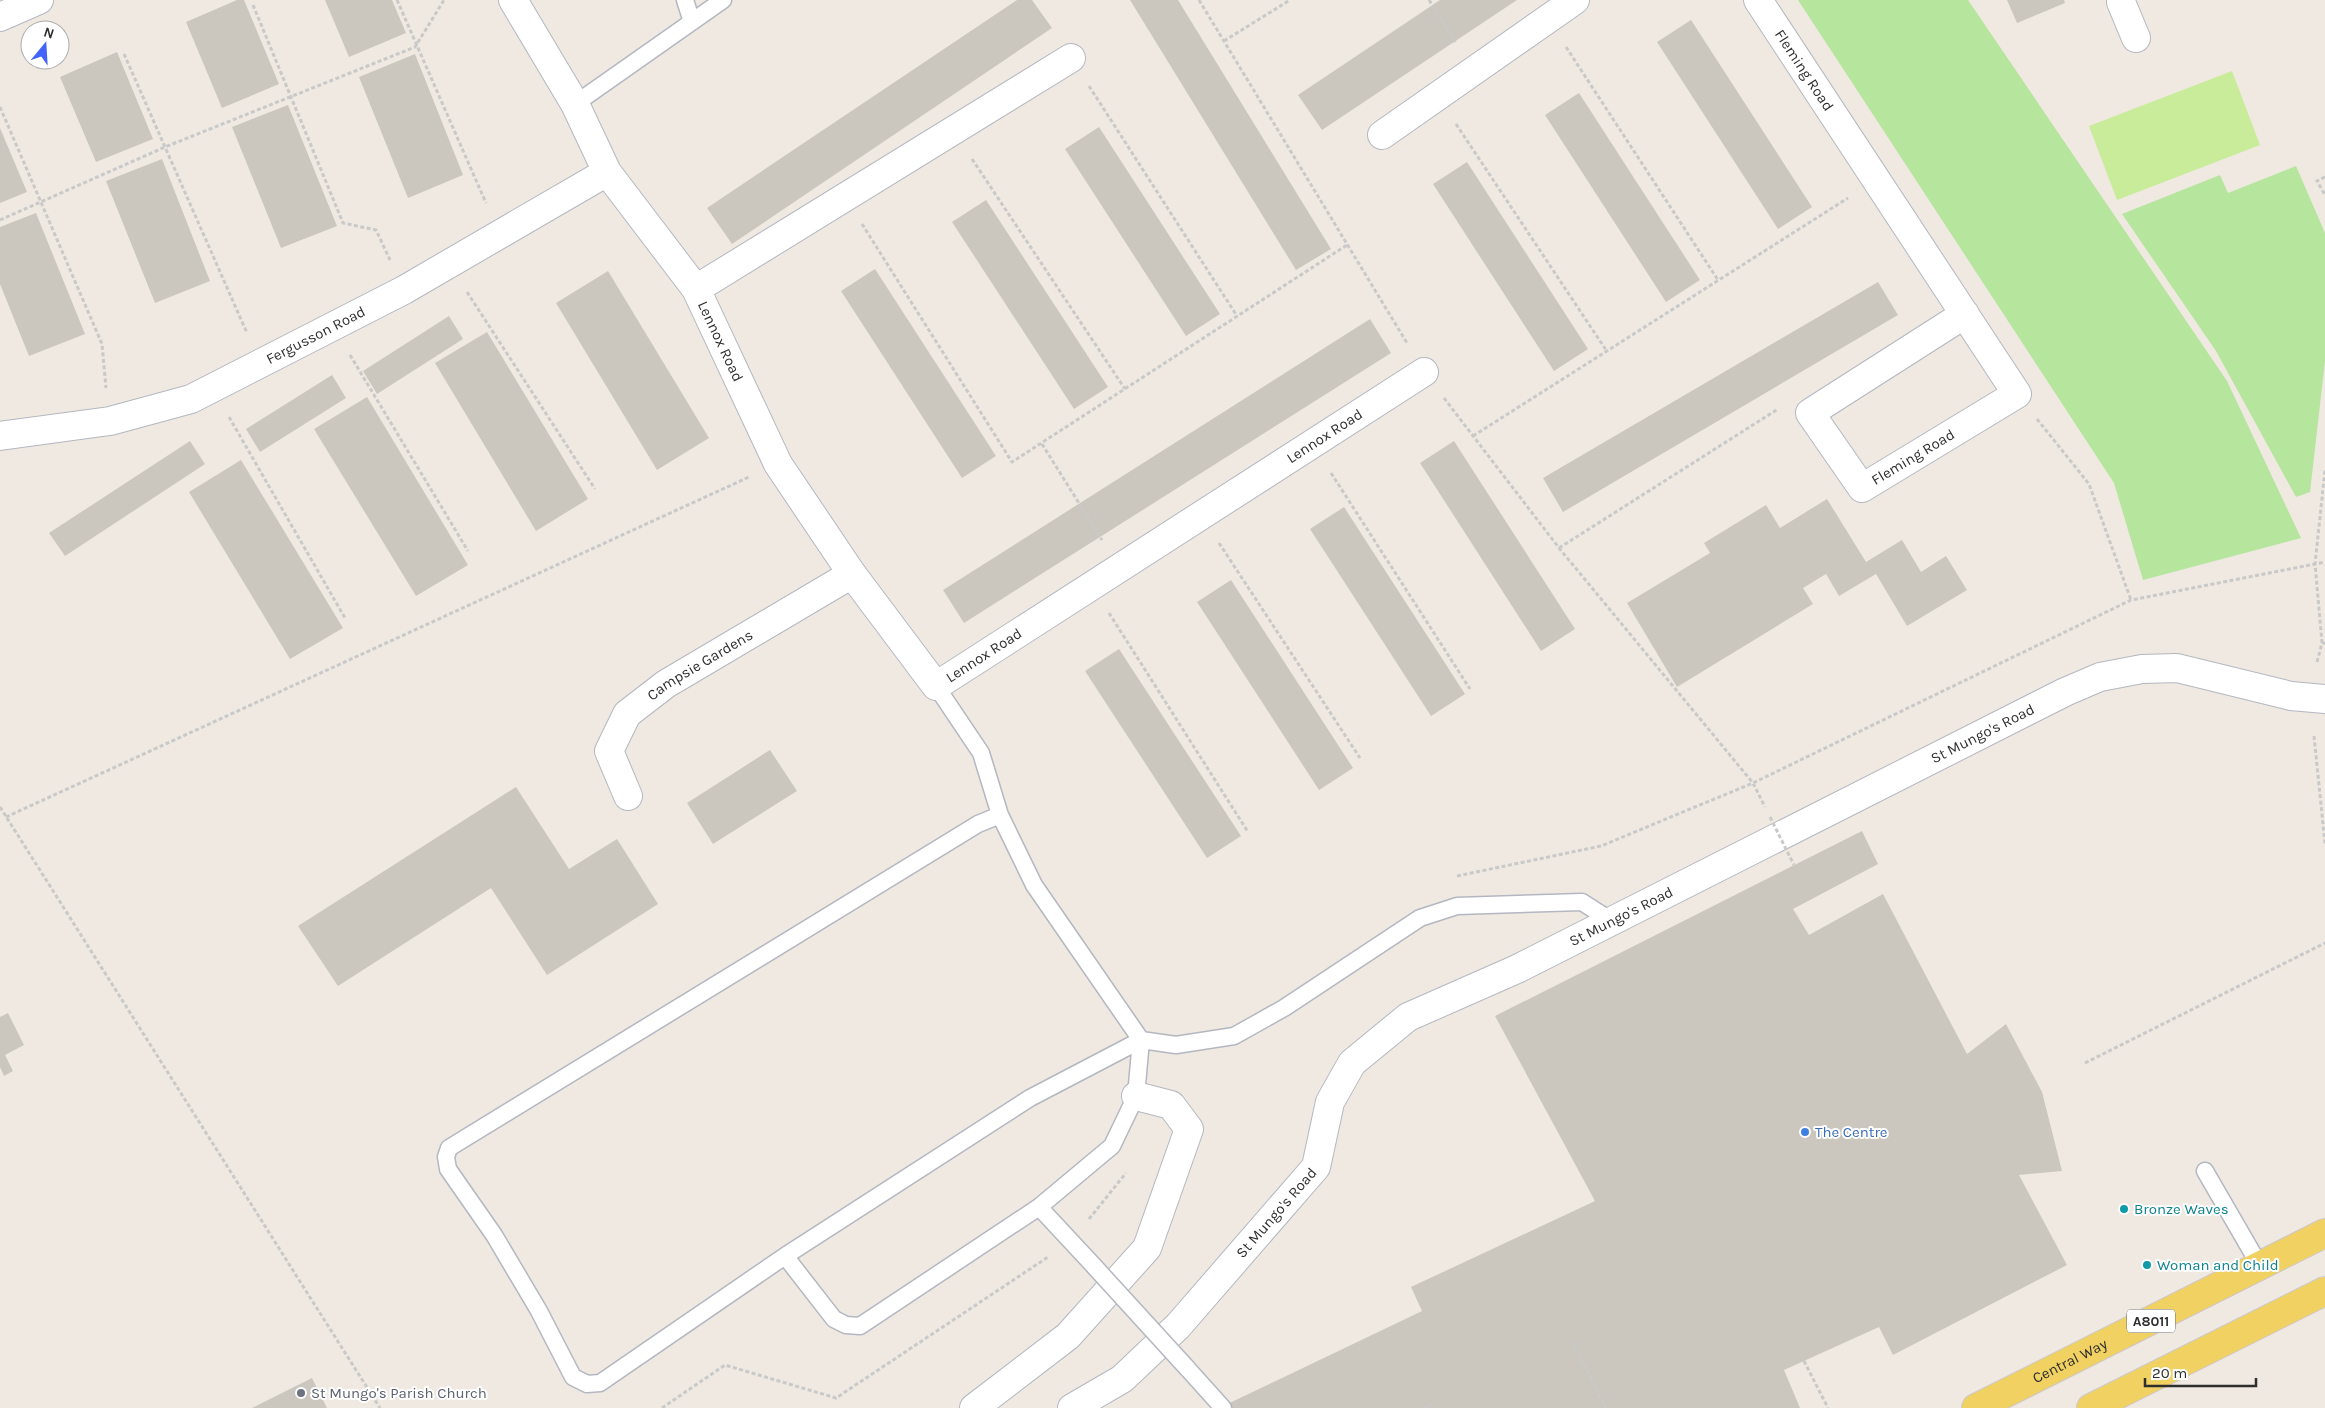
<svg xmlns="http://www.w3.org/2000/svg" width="2325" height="1408" font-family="Karla,sans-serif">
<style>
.green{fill:#b6e59e}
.pitch{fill:#c9ec9a}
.building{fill:#cbc7bf}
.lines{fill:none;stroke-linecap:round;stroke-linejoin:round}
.service-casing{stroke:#b4b7c1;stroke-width:19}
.minor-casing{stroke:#b4b7c1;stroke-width:30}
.tertiary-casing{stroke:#b4b7c1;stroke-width:30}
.primary-casing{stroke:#c9c9c9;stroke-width:30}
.path{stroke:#c9c9c9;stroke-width:3;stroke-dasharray:4 2.5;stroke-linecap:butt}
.service{stroke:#fff;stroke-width:16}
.minor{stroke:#fff;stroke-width:28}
.tertiary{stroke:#fff;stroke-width:28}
.primary{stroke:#f2d163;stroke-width:28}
.service-bridge-casing{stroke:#b4b7c1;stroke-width:19;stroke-linecap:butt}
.path-bridge{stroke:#c9c9c9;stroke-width:3;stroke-dasharray:4 2.5;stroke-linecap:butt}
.service-bridge{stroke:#fff;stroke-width:16}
.shop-dot{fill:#3f7fe0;stroke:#fff;stroke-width:2}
.culture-dot{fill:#0f9aa8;stroke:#fff;stroke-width:2}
.worship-dot{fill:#6b7280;stroke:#fff;stroke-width:2}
.labels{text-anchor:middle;stroke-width:4;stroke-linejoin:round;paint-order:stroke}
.shield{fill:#fff;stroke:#6d6d6d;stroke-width:1}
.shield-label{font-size:14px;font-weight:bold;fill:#2e2e2e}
.street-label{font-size:15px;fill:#2e2e2e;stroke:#fff}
.shop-label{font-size:15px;fill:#366cbe;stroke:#fff;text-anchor:start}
.culture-label{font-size:15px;fill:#0d838f;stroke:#fff;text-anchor:start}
.worship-label{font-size:15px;fill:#5b616d;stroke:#fff;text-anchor:start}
</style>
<rect width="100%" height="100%" fill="#efe9e1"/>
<path class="green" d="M1798 0H1968L2227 381 2301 538 2143 580 2114 483Z
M2296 166 2325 233V361L2310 492 2296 497 2216 351 2122 214 2220 175 2228 193Z"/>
<path class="pitch" d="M2232 71 2260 145 2117 200 2089 126Z"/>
<path class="building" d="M237 0H244L279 84 222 108 186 22Z
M325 0H392L406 33 349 57Z
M1017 0H1032L1052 28 732 244 707 208Z
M1130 0H1178L1331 249 1296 270Z
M1440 0H1517L1322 130 1298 95Z
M2007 0H2064L2065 3 2017 23Z
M1691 20 1812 207 1778 229 1657 42Z
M117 52 153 139 96 162 60 77Z
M415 54 463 175 408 198 359 77Z
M1579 93 1700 280 1666 302 1545 115Z
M288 105 337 226 281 248 232 127Z
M1099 127 1220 314 1186 336 1065 149Z
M0 128 27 192 0 203Z
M162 159 210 281 155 303 106 181Z
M1467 162 1588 349 1554 371 1433 184Z
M986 200 1108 387 1074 409 952 222Z
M36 213 85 334 29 356 0 284V227Z
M875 269 996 456 962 478 841 291Z
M608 271 709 438 657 470 556 303Z
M1878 282 1898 315 1563 512 1543 478Z
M449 316 463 339 377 394 363 371Z
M1370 319 1391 353 964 623 943 590Z
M487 332 588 499 536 531 435 363Z
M332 375 346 398 260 452 246 429Z
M367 397 468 565 416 596 314 429Z
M190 441 205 464 65 556 49 533Z
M1454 441 1575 629 1541 651 1420 463Z
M241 460 343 628 290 659 189 492Z
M1827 499 1866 562 1902 540 1921 572 1946 556 1967 590 1907 626 1876 574 1839 596 1826 574 1803 588 1813 604 1677 687 1627 603 1710 553 1704 543 1766 505 1780 528Z
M1344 507 1465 694 1431 716 1310 529Z
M1231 580 1353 768 1319 790 1197 602Z
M1119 649 1241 836 1207 858 1085 671Z
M770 750 797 791 713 844 687 803Z
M516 787 569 869 617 839 658 904 547 975 491 888 338 986 298 926Z
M1862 831 1878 864 1793 909 1809 935 1883 894 1967 1054 2006 1024 2042 1092 2062 1171 2019 1175 2067 1265 1893 1355 1879 1327 1784 1370 1800 1408H1219L1422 1311 1411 1287 1595 1201 1495 1016Z
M8 1013 24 1045 5 1055 13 1071 4 1076 0 1067V1017Z
M312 1378 327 1408H252Z"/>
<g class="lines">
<defs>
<path id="service" d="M685 0 692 22
M575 104 723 0
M936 686 981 753 1000 815 1034 885 1141 1040 1136 1096 1112 1146 1039 1207 860 1326 846 1325 834 1319 785 1256 600 1383 587 1384 573 1377 539 1311 494 1235 448 1169 446 1157 449 1148 978 824 1000 815
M2205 1171 2260 1266
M1039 1207 1093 1265
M785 1256 1030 1098 1141 1040 1176 1045 1234 1036 1284 1008 1420 918 1457 906 1582 902 1610 920
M1187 1368 1223 1408"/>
<g id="minor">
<path id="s1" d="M513 0 575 104 607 172 696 289 778 464 852 574 936 686 1424 372"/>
<path id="s2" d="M1758 0 2017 394 1862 488 1810 413 1965 314"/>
<path d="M2121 2 2136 38"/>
<path d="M1382 135 1575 0"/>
<path d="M696 289 1071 58"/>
<path id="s3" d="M0 436 110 421 191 399 404 290 607 172"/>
<path id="s4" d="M628 796 609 751 627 714 666 684 852 574"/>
<path d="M974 1408 1068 1336 1147 1248 1189 1129 1171 1105 1136 1096"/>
<path id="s5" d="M1072 1408 1122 1379 1178 1326 1316 1167 1330 1102 1352 1063 1408 1017 1517 969 2065 692 2100 677 2142 669 2177 668 2291 696 2325 699"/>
</g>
<path id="tertiary" d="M0 17 39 0"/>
<g id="primary">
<path id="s6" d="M1976 1408 2325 1233"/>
<path d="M2091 1408 2325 1291"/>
</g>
</defs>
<use href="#service" class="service-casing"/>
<use href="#minor" class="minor-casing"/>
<use href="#tertiary" class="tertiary-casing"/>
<use href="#primary" class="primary-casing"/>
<path class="path" d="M397 0 486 203
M1199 0 1407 343
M1429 0 1456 43
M253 5 343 223 376 230 390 260
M1224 41 1290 0
M1566 47 1718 280
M124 54 247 333
M1089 86 1237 316
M0 107 102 344 106 388
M1456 124 1606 350
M972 159 1125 389
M2325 177 2317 181 2325 195
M0 220 165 147 415 47 444 0
M862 224 1012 462 1347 245
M467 292 595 489
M350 355 468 551
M1444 398 1559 548 1753 783 1765 807
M229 417 345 618
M2037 419 2089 484 2131 600
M1473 436 1848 198
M1042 444 1102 540
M1331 473 1470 689
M1219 543 1360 758
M1559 548 1778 409
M1109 613 1248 832
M2322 643 2315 564 2325 470
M2317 662 2322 643H2325
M2314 736 2325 844
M0 807 380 1408
M6 817 749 477
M1457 876 1601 846 1753 783 2131 600 2325 562
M2085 1063 2325 943
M1089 1219 1126 1173
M1572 1342 1606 1408
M1804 1361 1828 1408
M662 1408 725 1365 836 1398 1048 1257
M1425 1408 1432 1404"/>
<use href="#service" class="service"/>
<use href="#minor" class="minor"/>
<use href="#tertiary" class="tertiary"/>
<use href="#primary" class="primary"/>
<defs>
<path id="service-bridge" d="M1093 1265 1187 1368"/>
</defs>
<use href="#service-bridge" class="service-bridge-casing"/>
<path class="path-bridge" d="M1770 817 1794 865"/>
<use href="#service-bridge" class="service-bridge"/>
</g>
<circle class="shop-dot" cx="1805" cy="1132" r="5"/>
<g class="culture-dot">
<circle cx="2124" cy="1209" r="5"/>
<circle cx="2147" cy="1265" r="5"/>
</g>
<circle class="worship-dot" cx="301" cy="1393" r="5"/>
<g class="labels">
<rect class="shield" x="2127" y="1309.5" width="48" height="23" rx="4"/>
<g class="shield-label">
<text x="2151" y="1326">A8011</text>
</g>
<g class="street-label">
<text dy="5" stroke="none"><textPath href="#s2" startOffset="84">Fleming Road</textPath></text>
<text dy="5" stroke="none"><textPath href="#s3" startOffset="335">Fergusson Road</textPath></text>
<text dy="5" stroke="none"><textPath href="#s1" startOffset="401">Lennox Road</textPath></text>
<text dy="5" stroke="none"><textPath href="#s1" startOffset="1271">Lennox Road</textPath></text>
<text transform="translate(1913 457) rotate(-31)" y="5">Fleming Road</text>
<text dy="5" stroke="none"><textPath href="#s1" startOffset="866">Lennox Road</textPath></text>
<text dy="5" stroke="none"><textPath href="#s4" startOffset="178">Campsie Gardens</textPath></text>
<text dy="5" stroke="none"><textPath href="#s5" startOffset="1170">St Mungo's Road</textPath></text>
<text dy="5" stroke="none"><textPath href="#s5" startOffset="765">St Mungo's Road</textPath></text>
<text dy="5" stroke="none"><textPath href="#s5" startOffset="285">St Mungo's Road</textPath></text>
<text dy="5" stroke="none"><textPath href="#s6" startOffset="105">Central Way</textPath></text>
</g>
<g class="shop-label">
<text x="1815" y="1137">The Centre</text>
</g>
<g class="culture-label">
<text x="2134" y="1214">Bronze Waves</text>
<text x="2157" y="1270">Woman and Child</text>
</g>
<g class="worship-label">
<text x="311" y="1398">St Mungo's Parish Church</text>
</g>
</g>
<g transform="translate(45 45) rotate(18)"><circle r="24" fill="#ffffff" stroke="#ababab"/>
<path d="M0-4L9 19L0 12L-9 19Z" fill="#4264fb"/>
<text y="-8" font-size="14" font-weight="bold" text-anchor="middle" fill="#2e2e2e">N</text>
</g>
<path d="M2145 1378v8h111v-8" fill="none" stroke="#2e2e2e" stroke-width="2.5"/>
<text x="2152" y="1378" font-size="15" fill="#2e2e2e" stroke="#ffffff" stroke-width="4" paint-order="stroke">20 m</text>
</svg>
